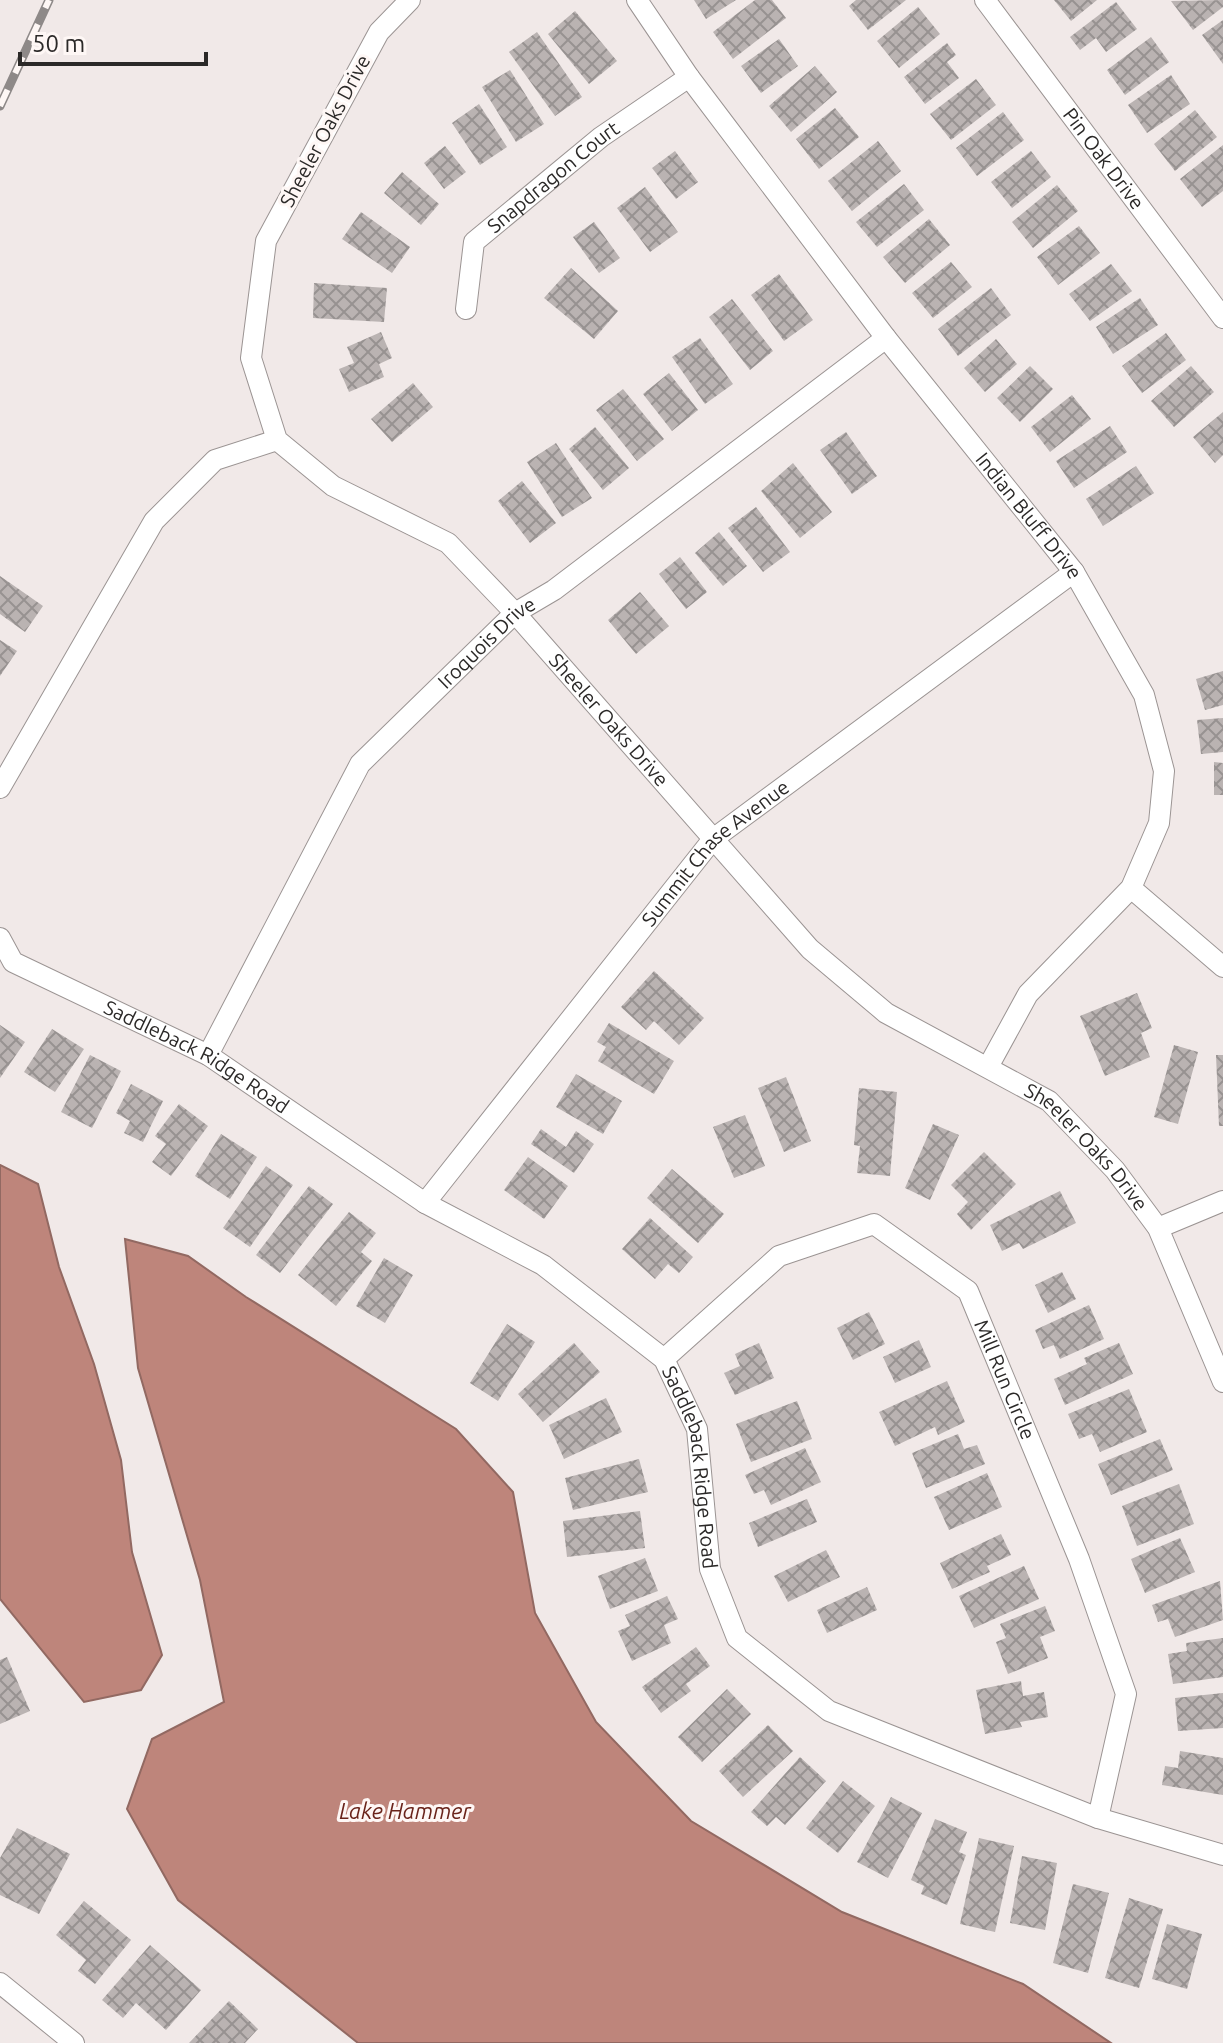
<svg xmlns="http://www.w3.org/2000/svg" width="1223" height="2043" font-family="Ubuntu,sans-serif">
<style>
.water{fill:#be857b;stroke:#926962;stroke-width:2}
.building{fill:url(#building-cross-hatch)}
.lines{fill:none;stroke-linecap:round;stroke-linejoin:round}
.minor-casing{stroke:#9b9493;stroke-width:22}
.minor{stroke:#fff;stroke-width:20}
.rail-casing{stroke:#8e8988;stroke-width:9}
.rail{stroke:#fef7f5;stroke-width:6;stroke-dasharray:18;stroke-linecap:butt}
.labels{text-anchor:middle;stroke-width:6;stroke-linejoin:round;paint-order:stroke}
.street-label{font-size:20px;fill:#2b2928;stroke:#fef7f5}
.water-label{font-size:22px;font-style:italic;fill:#6a241b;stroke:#fef7f5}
</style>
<defs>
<pattern id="building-cross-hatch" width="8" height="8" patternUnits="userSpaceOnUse" patternTransform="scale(2)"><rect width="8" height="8" fill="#bab3b2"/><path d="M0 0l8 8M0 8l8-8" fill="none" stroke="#979291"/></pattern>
</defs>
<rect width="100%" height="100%" fill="#f1e9e8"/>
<path class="water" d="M0 1165 38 1184 59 1267 94 1364 121 1460 132 1552 162 1655 141 1690 84 1702 0 1599Z
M125 1239 188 1256 246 1297 456 1429 513 1492 535 1613 596 1722 691 1821 842 1912 1023 1984 1111 2043H358L178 1900 127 1809 152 1739 224 1702 200 1580 138 1368Z"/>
<path class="building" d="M694 0H736L706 19Z
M755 0H772L786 18 733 59 713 32Z
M856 0H906L868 30 849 6Z
M1054 0H1097L1071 21Z
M1223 0V7L1193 30 1171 1Z
M1116 2 1137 29 1106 52 1096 38 1080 50 1070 37Z
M918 7 940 34 899 68 877 41Z
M575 11 617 61 589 84 548 34Z
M1223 20V64L1202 35Z
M537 32 582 97 555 116 509 52Z
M1151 37 1169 62 1125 95 1107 70Z
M779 39 798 66 761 93 741 66Z
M947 43 956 55 947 62 959 78 925 104 904 77Z
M815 66 837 92 791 132 769 106Z
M510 70 544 124 516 142 482 87Z
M1171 75 1190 104 1147 133 1128 105Z
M976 79 996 105 951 140 930 114Z
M479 104 507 147 480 165 452 123Z
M835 108 859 137 819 169 796 139Z
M1195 110 1217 137 1175 171 1154 144Z
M1003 112 1024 140 977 176 956 148Z
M878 141 901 171 852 211 828 181Z
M1223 145V191L1202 207 1180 179Z
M445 146 466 172 444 189 424 163Z
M675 151 698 182 676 199 652 168Z
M1031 151 1051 177 1012 208 991 182Z
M402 172 439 204 421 225 384 193Z
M904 184 924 210 877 247 856 222Z
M1057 185 1078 211 1033 248 1012 222Z
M645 187 678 232 650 252 617 208Z
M361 212 410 247 392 273 342 239Z
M929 219 950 245 905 283 883 257Z
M594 222 620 258 599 273 573 237Z
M1079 226 1100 253 1058 285 1037 257Z
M951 262 972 287 933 318 912 293Z
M1111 264 1132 291 1090 321 1069 294Z
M571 268 618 311 594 339 544 298Z
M779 274 813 320 784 341 751 295Z
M314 283 387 288 384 322 313 318Z
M991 288 1011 315 958 356 938 329Z
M1140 298 1158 325 1113 354 1096 327Z
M732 299 773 351 750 370 709 317Z
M381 332 392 358 379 364 384 377 349 392 339 369 354 363 347 347Z
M1166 333 1186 360 1142 393 1122 366Z
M700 338 733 384 705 404 672 357Z
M996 339 1017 364 985 392 964 368Z
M1030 366 1053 389 1020 422 997 398Z
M1191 366 1214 392 1174 427 1151 401Z
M669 373 698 410 672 431 643 394Z
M413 383 433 407 392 442 371 419Z
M623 389 664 439 637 461 596 410Z
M1072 395 1091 419 1050 452 1031 427Z
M1223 412V455L1215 463 1193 437Z
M1110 426 1127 452 1074 488 1056 461Z
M595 427 629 468 603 490 569 449Z
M846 432 877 476 852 494 820 450Z
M556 443 592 498 562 517 527 462Z
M793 463 832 512 800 538 761 491Z
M1136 466 1154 493 1103 526 1086 499Z
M522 481 556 523 530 543 498 501Z
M756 507 790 552 763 572 728 528Z
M719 532 747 566 723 586 695 553Z
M680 557 707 592 686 609 659 574Z
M0 576 43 606 25 632 0 614Z
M640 592 669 626 636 654 608 620Z
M0 640 17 651 0 676Z
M1223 671V705L1205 710 1196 679Z
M1223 718V752L1201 754 1197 720Z
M1214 762 1223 763V795H1214Z
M654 971 704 1018 679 1045 654 1021 646 1030 621 1007Z
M1137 993 1152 1028 1141 1033 1150 1057 1105 1076 1080 1016Z
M609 1023 674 1061 654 1094 598 1061 606 1047 597 1042Z
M0 1025 25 1042 0 1078Z
M52 1029 84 1049 55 1092 24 1072Z
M1174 1045 1198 1052 1178 1124 1154 1117Z
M90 1055 121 1071 92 1128 61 1112Z
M1216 1055H1223V1126H1219Z
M576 1074 622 1101 603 1134 556 1107Z
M786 1077 811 1141 784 1152 758 1088Z
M131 1084 163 1101 143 1142 124 1133 130 1121 116 1113Z
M859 1088 897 1092 890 1176 857 1173 860 1146 854 1145Z
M179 1104 208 1126 171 1176 152 1162 166 1144 155 1136Z
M745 1115 765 1166 734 1178 713 1127Z
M933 1124 959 1135 930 1200 905 1188Z
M541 1129 566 1147 576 1131 594 1144 574 1173 531 1144Z
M221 1134 257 1157 230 1199 195 1176Z
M984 1152 1016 1184 971 1230 957 1214 968 1202 951 1185Z
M528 1157 568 1186 544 1219 504 1190Z
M266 1166 293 1185 250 1247 223 1228Z
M672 1169 724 1214 698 1243 647 1198Z
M309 1186 333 1204 280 1273 256 1255Z
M1060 1191 1076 1223 1023 1249 1019 1243 1002 1251 990 1225Z
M349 1212 376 1233 361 1252 372 1261 336 1306 298 1275Z
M650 1218 693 1257 679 1273 668 1264 655 1279 622 1249Z
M384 1258 413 1275 385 1323 356 1306Z
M1062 1272 1076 1299 1048 1313 1035 1285Z
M1089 1305 1104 1339 1060 1359 1054 1345 1043 1349 1035 1330Z
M869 1312 885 1344 853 1360 837 1328Z
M507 1324 535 1342 498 1401 470 1383Z
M919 1340 931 1367 895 1383 883 1357Z
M574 1343 600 1372 543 1422 518 1394Z
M759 1343 774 1378 735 1395 724 1373 740 1366 735 1354Z
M1119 1343 1133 1374 1065 1405 1054 1379 1087 1364 1084 1358Z
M947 1381 965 1422 938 1435 935 1427 895 1446 879 1412Z
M1129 1389 1147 1432 1100 1452 1092 1434 1079 1439 1068 1414Z
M606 1398 622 1432 564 1459 549 1425Z
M797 1401 812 1439 751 1462 736 1424Z
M958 1434 964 1449 977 1445 985 1464 926 1488 912 1453Z
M1160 1439 1173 1470 1111 1495 1098 1464Z
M805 1448 821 1482 771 1505 764 1490 754 1494 745 1475Z
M639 1459 648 1492 573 1510 565 1478Z
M987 1473 1002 1507 949 1530 934 1497Z
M1179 1484 1194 1524 1137 1546 1122 1506Z
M807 1499 817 1522 758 1547 749 1523Z
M640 1511 645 1548 567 1557 563 1521Z
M1001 1534 1011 1555 987 1566 990 1572 952 1589 940 1563Z
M1180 1538 1195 1572 1145 1593 1131 1559Z
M826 1550 840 1577 788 1602 774 1576Z
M645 1558 658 1591 610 1609 598 1576Z
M1024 1566 1039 1599 974 1628 959 1596Z
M1220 1581 1223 1620 1175 1637 1168 1619 1158 1622 1152 1605Z
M867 1587 877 1610 827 1633 817 1610Z
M667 1596 678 1619 664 1625 671 1643 632 1661 618 1631 630 1626 625 1615Z
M1045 1606 1055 1631 1040 1637 1048 1658 1008 1674 996 1642 1006 1638 1000 1624Z
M1223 1638V1677L1173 1684 1168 1654 1187 1651 1186 1643Z
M696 1647 710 1666 686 1684 691 1691 661 1713 642 1687Z
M7 1657 30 1711 0 1724V1660Z
M1021 1681 1023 1696 1044 1692 1048 1717 1020 1722 1022 1727 985 1734 976 1690Z
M727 1689 751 1714 702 1762 678 1737Z
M1223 1693V1728L1178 1731 1175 1698Z
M768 1725 793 1751 743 1797 719 1771Z
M1180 1751 1223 1758V1795L1162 1785 1165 1766 1178 1768Z
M800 1757 826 1781 785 1825 776 1817 767 1826 751 1812Z
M843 1781 875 1806 838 1853 806 1828Z
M891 1797 922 1813 888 1878 857 1862Z
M935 1819 967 1832 959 1852 966 1855 947 1905 921 1894 924 1886 911 1880Z
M17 1828 70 1854 39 1914 0 1895V1858Z
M979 1838 1014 1846 995 1932 960 1924Z
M1022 1856 1057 1863 1045 1930 1010 1923Z
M1073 1884 1109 1893 1088 1973 1053 1963Z
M1129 1898 1163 1909 1139 1988 1105 1978Z
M84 1901 131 1940 95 1984 78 1971 86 1960 56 1935Z
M1167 1924 1202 1934 1187 1989 1152 1979Z
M150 1945 201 1990 166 2030 136 2003 123 2018 102 2000Z
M229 2001 258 2029 245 2043H189Z"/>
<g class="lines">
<defs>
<g id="minor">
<path id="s1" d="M410 0 379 32 266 241 251 358 277 440 333 486 448 543 515 613 810 949 886 1013 1049 1101 1115 1170 1158 1228 1223 1382"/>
<path id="s2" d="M637 0 689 77 886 338 1074 572 1144 695 1164 771 1159 823 1131 888 1028 994 988 1067"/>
<path id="s3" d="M985 0 1223 318"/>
<path id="s4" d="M466 309 474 242 601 137 689 77"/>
<path d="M0 788 154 521 215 460 277 440"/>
<path d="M1131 888 1223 967"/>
<path id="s5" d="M0 938 13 962 208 1055 425 1203 543 1265 664 1359 697 1429 710 1569 737 1638 829 1711 1098 1818 1223 1855"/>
<path id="s6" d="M208 1055 360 764 515 613 554 590 886 338"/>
<path id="s7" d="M425 1203 713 839 1074 572"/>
<path d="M1158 1228 1223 1201"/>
<path id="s8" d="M664 1359 779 1256 874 1224 968 1291 1079 1559 1126 1694 1098 1818"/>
<path d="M0 1983 74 2043"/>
</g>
</defs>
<use href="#minor" class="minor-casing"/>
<use href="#minor" class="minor"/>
<defs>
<path id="rail" d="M0 106 49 0"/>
</defs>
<use href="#rail" class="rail-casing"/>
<use href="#rail" class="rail"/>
</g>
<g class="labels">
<g class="street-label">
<text transform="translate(325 131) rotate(-62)" y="7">Sheeler Oaks Drive</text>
<text dy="7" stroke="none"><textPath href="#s3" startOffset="198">Pin Oak Drive</textPath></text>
<text dy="7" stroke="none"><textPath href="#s4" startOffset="170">Snapdragon Court</textPath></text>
<text dy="7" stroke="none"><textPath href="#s2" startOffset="648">Indian Bluff Drive</textPath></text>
<text dy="7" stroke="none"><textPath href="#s6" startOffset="504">Iroquois Drive</textPath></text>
<text dy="7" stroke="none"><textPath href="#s1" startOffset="926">Sheeler Oaks Drive</textPath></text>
<text dy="7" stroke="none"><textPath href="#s7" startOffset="456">Summit Chase Avenue</textPath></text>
<text dy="7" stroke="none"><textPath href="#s5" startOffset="234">Saddleback Ridge Road</textPath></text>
<text dy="7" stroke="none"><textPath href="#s1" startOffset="1574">Sheeler Oaks Drive</textPath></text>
<text dy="7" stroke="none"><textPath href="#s8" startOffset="466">Mill Run Circle</textPath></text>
<text dy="7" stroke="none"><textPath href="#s5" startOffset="906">Saddleback Ridge Road</textPath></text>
</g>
<g class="water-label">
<text x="405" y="1819">Lake Hammer</text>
</g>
</g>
<path d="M20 52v12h186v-12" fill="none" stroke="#2b2928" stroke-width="4"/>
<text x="32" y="52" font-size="24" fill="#2b2928" stroke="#fef7f5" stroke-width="6" paint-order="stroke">50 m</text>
</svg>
